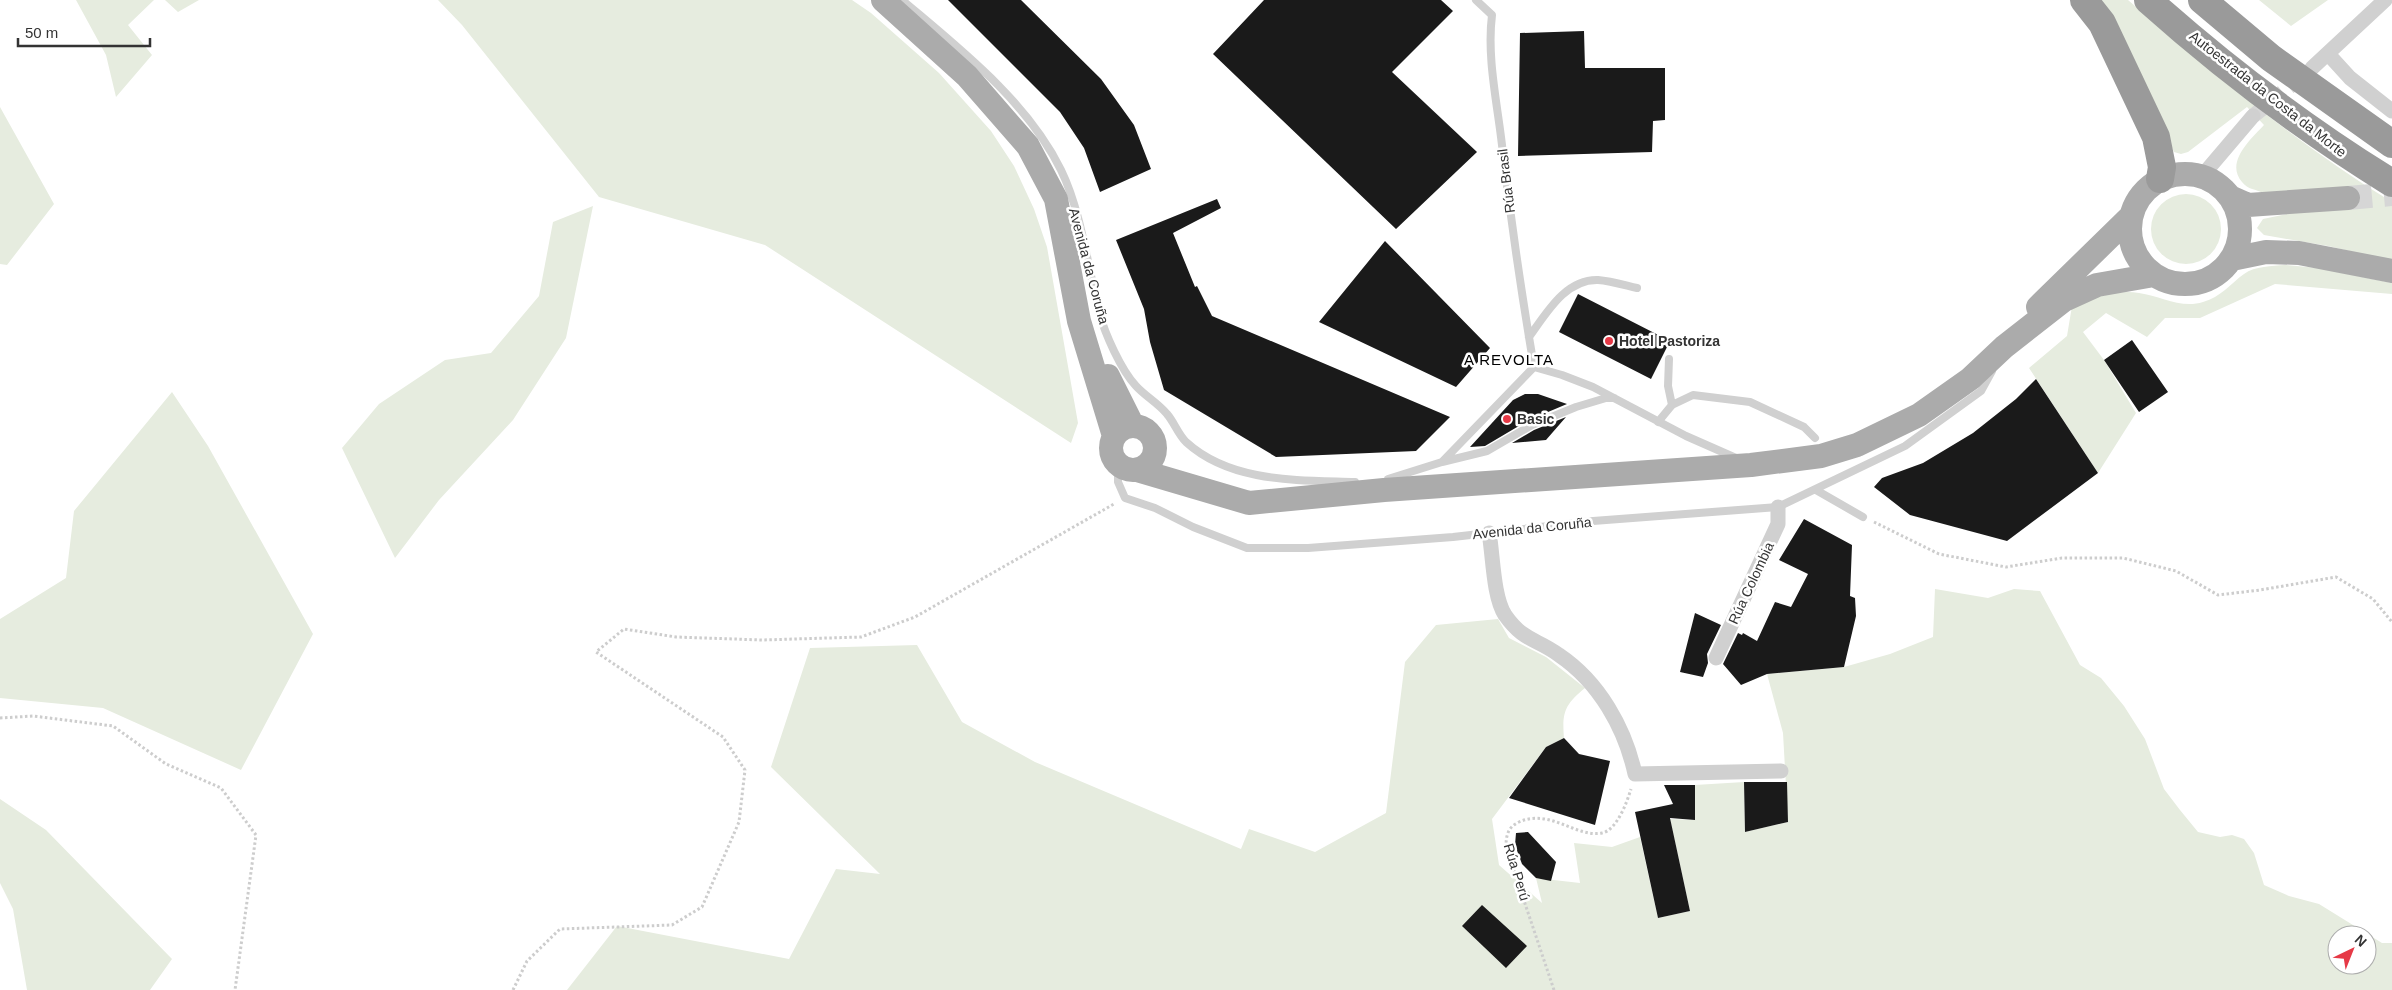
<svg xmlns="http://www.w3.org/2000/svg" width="2392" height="990" font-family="Helvetica,sans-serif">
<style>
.green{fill:#e6ecdf;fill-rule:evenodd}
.building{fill:#1a1a1a}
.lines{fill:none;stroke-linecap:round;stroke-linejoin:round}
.minor-tunnel{stroke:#d6d6d6;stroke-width:15;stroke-dasharray:15 8;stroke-linecap:butt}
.primary-tunnel{stroke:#d6d6d6;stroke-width:24;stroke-dasharray:24 12;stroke-linecap:butt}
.path{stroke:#cdcdcd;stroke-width:3;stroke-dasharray:2.5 2.5;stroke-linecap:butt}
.service{stroke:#d0d0d0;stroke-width:8}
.minor{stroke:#d0d0d0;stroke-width:15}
.primary{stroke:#ababab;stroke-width:24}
.motorway{stroke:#9a9a9a;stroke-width:28}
.poi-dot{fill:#e63946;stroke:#fff;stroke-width:2}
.labels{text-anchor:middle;stroke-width:5;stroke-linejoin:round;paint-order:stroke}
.street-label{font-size:14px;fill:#333;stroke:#fff}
.poi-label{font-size:14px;font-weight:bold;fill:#333;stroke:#fff;text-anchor:start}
.neighbourhood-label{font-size:15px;letter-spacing:1px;fill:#000;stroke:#fff}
</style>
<rect width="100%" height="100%" fill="#fff"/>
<path class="green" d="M76 0H154L128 25 152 55 116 97 106 55Z
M165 0H199L178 12Z
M438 0H852L871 13 939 73 991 131 1014 166 1034 209 1047 247 1078 423 1071 443 765 245 599 197 462 25Z
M2099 0H2128C2212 72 2297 144 2392 202V261L2328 246 2264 235 2257 228 2263 219 2287 214C2280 207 2272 199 2263 193 2256 189 2248 190 2242 182 2225 162 2250 140 2264 125L2247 107 2188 152 2181 154 2174 152Z
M2259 0H2328L2291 26Z
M0 107 54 204 7 265 0 264Z
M2151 229a35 35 0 1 1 70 0a35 35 0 1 1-70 0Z
M593 206 566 338 513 420 439 500 395 558 342 448 379 404 445 360 491 353 539 296 553 222Z
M2285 265 2318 268 2392 283V294L2275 284 2200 318H2165L2147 337 2106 313 2083 332 2104 360 2136 413 2098 473 2029 368 2067 336 2072 306C2093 298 2116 289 2139 293 2161 296 2181 309 2203 302 2221 297 2230 284 2244 274 2255 266 2272 266 2285 265Z
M172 392 208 446 313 634 241 770 103 708 0 698V619L66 578 74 511Z
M1935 589 1988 598 2014 589 2040 591 2080 665 2101 678 2124 706 2145 739 2164 789 2180 810 2198 832 2220 837 2232 835 2244 839 2254 853 2264 885 2289 896 2319 904 2382 943H2392V990H567L617 926 789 959 836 869 880 874 771 767 810 648 917 645 962 722 1035 762 1241 849 1249 829 1315 852 1386 813 1405 662 1436 625 1498 619 1509 638 1546 657 1585 688C1564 705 1562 713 1564 738L1546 747 1492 819 1499 865 1542 903 1536 878 1580 883 1574 843 1612 847 1640 837 1658 918 1690 911 1670 819 1695 820V785L1744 782 1745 832 1788 822 1783 733 1767 674 1844 667 1890 654 1933 637ZM2337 935H2367V965H2337Z
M0 799 46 830 172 959 150 990H27L13 909 0 883Z"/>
<path class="building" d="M948 0H1021L1101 79 1134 125 1151 169 1100 192 1084 148 1060 112Z
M1264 0H1441L1453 11 1392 72 1477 152 1396 229 1213 54Z
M1584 31 1585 68H1665V120L1653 121 1652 152 1518 156 1520 33Z
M1217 199 1221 208 1173 233 1195 287 1197 286 1212 316 1450 417 1416 451 1276 457 1164 390 1150 342 1144 309 1116 240Z
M1385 241 1490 348 1456 387 1319 322Z
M1578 294 1670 341 1651 379 1559 332Z
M2132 340 2168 392 2139 412 2104 360Z
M2036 379 2098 473 2007 541 1910 515 1874 487 1882 478 1923 463 1973 433 2016 399Z
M1525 394H1538L1567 404 1529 420 1485 446 1470 447 1513 400Z
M1566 417 1546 440 1512 443 1534 430Z
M1804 519 1852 545 1850 596 1855 598 1856 616 1844 667 1767 674 1741 685 1723 664 1738 633 1742 635 1743 633 1757 641 1775 602 1791 607 1808 574 1779 560Z
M1695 613 1721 625 1707 654 1708 663 1703 677 1680 672Z
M1564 738 1579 754 1610 761 1595 825 1509 798 1546 747Z
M1744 782H1787L1788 822 1745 832Z
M1664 785H1695V820L1670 818 1690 911 1658 918 1635 812 1673 804Z
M1528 832 1556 862 1551 881 1536 878 1522 864 1515 845 1516 833Z
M1482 905 1527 946 1506 968 1462 926Z"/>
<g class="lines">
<path class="minor-tunnel" d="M2253 116 2304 75"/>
<path class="primary-tunnel" d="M2348 198 2392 194"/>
<path class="path" d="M1874 522 1939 554 2006 567 2062 558H2123L2176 571 2218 595 2260 590 2336 577 2373 599 2392 622
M0 718 33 716 113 726 166 764 221 788 256 835 235 990
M513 990 527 961 560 929 672 925 702 907 739 822 745 770 723 737 596 652 624 629 676 637 762 640 861 637 915 617 1114 504
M1554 990 1506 847C1506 835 1508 827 1519 822 1550 808 1576 838 1602 833 1617 830 1627 802 1631 789"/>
<path class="service" d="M902 0C960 49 1027 101 1061 170 1081 211 1088 267 1099 312 1105 334 1121 370 1136 386 1145 396 1158 403 1167 414 1174 422 1178 434 1186 442 1231 483 1298 480 1355 482
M1476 0 1492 15C1487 55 1496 97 1501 137 1510 214 1521 291 1534 367
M1529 337C1546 314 1565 279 1598 280 1611 281 1624 285 1637 288
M1669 359 1668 386 1672 405
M1534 367 1562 375 1593 387 1686 436 1736 458
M1658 422 1672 405 1693 395 1750 402 1804 427 1815 438
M1115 460 1118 468V482L1125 498 1155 508 1193 527 1247 548H1308L1453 537 1593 521 1778 507 1905 446 1981 391 1992 371
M1442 462 1487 451 1532 425 1576 407 1606 398H1614
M1388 479 1442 462 1534 367
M1816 490 1863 517"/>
<path class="minor" d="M2329 55 2350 78 2392 111
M2312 68 2385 0
M2202 176 2253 116
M1489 533C1493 554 1493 597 1505 615 1524 642 1536 638 1559 655 1599 682 1625 728 1635 774L1781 771
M1716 658 1778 524V507"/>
<path class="primary" d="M883 0 967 76 1028 146 1056 199 1079 321 1114 436
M2130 229a55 55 0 1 1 110 0a55 55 0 1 1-110 0Z
M2230 197 2248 205 2348 198
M2232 259 2266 252 2299 253 2392 271
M2038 307 2131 216
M1108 376 1133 426
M1111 448a22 22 0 1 1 44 0a22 22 0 1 1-44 0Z
M1137 470 1249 503 1384 490 1751 465 1821 456 1857 445 1919 415 1970 379 2004 347 2064 300 2097 285 2154 275"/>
<path class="motorway" d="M2084 0 2102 23 2156 137 2162 167 2160 179
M2148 0C2223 67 2306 130 2392 183
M2202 0 2271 58 2392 144"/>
</g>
<g class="poi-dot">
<circle cx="1609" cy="341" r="5"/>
<circle cx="1507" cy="419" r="5"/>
</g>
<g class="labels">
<g class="street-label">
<text transform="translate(2268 94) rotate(38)" y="5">Autoestrada da Costa da Morte</text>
<text transform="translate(1506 181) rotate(-97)" y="5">Rúa Brasil</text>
<text transform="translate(1089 266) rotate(75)" y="5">Avenida da Coruña</text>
<text transform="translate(1532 528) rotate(-6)" y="5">Avenida da Coruña</text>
<text transform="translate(1751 583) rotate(-65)" y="5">Rúa Colombia</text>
<text transform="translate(1517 872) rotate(73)" y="5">Rúa Perú</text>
</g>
<g class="poi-label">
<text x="1619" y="346">Hotel Pastoriza</text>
<text x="1517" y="424">Basic</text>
</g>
<g class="neighbourhood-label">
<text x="1509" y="365">A REVOLTA</text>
</g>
</g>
<g transform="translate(2352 950) rotate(43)"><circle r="24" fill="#ffffff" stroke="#adadad"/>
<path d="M0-4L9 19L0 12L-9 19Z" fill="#e63946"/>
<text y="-8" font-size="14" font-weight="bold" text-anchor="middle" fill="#333333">N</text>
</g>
<path d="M18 38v8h132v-8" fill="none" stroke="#333333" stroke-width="2.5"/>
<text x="25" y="38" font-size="15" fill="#333333" stroke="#ffffff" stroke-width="4" paint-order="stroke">50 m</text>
</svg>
